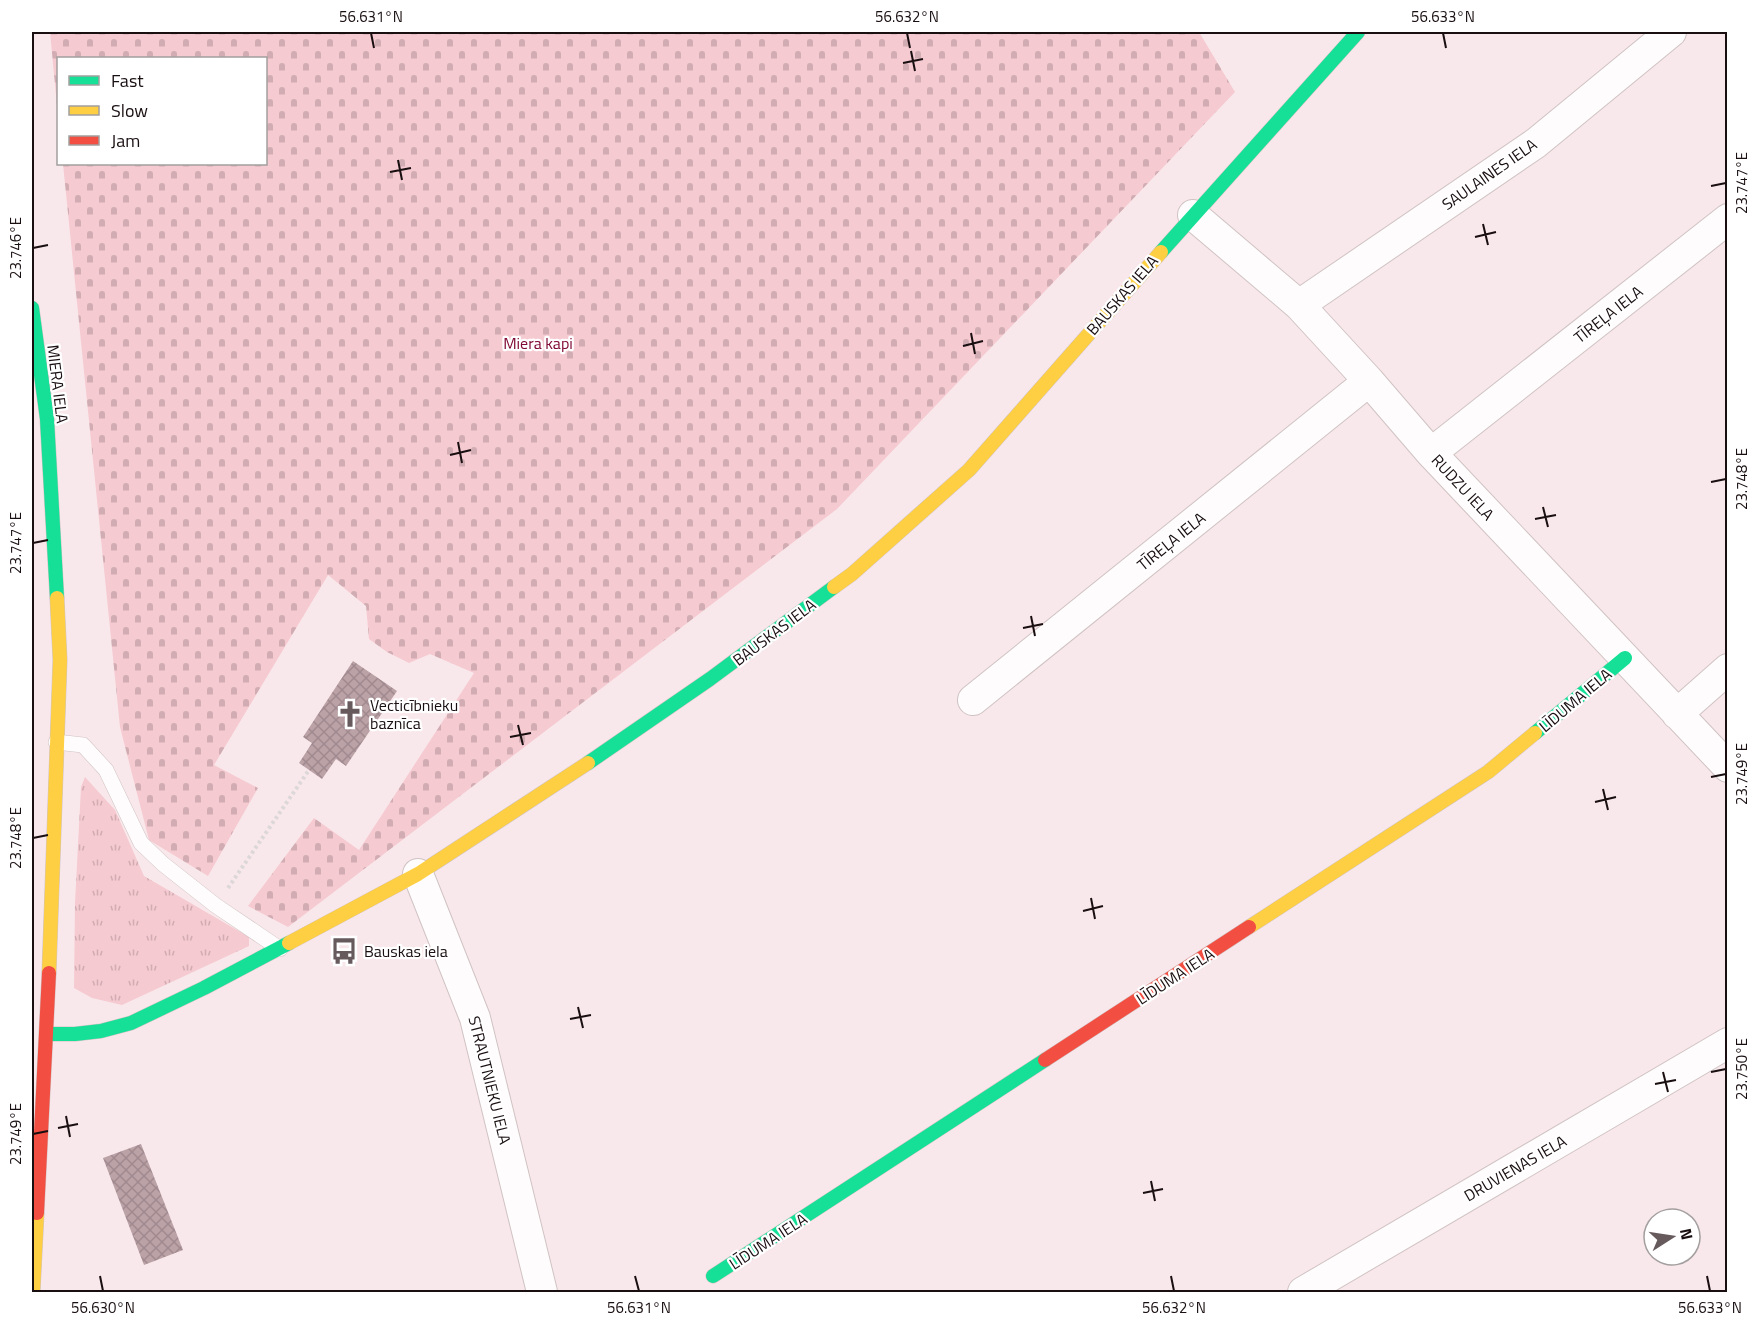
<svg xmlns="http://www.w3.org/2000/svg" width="1759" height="1324" font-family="'Titillium Web',sans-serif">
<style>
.grass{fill:url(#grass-tufts)}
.cemetery{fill:url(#cemetery-stones)}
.building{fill:url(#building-cross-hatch)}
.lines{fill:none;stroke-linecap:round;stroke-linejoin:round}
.lane-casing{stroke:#d0c3c4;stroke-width:16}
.street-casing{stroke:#d0c3c4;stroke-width:32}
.fast-casing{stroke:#d0c3c4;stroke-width:15}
.slow-casing{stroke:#d0c3c4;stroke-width:15}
.jam-casing{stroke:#d0c3c4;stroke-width:15}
.path{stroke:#dcd7d8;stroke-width:4;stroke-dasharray:3 3;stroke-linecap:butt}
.lane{stroke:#fefcfc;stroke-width:15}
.street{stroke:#fefcfc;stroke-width:30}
.fast{stroke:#16e098;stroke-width:14}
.slow{stroke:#ffcf43;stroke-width:14}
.jam{stroke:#f24e42;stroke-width:14}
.ticks{fill:none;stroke:#190e10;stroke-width:2}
.labels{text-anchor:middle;stroke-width:4.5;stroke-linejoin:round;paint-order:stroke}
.street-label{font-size:16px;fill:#190e10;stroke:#fff}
.park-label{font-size:16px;fill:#800a35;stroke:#fff}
.poi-label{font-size:16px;fill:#190e10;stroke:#fff;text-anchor:start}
.neatline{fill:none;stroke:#190e10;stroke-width:2}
.ticks-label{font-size:15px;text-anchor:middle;fill:#190e10}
</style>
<defs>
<pattern id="grass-tufts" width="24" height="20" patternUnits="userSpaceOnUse" patternTransform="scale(1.5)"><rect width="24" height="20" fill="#f5cad1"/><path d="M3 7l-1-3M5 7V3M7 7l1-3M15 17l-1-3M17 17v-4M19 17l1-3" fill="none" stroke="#d1acb2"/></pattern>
<pattern id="cemetery-stones" width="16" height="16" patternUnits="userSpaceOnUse" patternTransform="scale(1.5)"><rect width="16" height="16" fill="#f5cad1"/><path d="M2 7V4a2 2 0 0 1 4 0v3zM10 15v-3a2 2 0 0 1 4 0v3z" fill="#d1acb2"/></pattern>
<pattern id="building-cross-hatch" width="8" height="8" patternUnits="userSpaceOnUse" patternTransform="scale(1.5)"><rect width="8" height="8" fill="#bba2a7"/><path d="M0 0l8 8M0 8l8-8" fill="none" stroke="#a08a8f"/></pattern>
</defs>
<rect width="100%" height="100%" fill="#f9e8eb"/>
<path class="grass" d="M85 777 115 810 144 876 249 937V946L122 1005 92 998 74 988 75 903 81 787Z"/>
<path class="cemetery" d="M50 32H1199L1235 92 837 509 288 927 248 906 314 818 359 850 474 673 430 654 409 663 387 652 369 639 366 606 328 575 214 765 258 788 208 876 149 840 120 727 63 164H266V58H58V116Z"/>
<path class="building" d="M353 661 397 691 346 766 336 759 322 779 299 763 312 743 303 737Z
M141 1144 183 1250 144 1265 103 1158Z"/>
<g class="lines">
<defs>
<path id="lane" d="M56 742 83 745 106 770 141 843 163 864 215 905 280 949"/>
<path id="street" d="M1193 215 1299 305 1369 381 1431 453 1728 767
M1299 305 1536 143 1671 32
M1431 453 1728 219
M973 700 1369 381
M1677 714 1728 669
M418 874 475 1018 542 1292
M1303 1292 1728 1043"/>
<path id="fast" d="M1161 252 1358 32
M32 308 47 419 57 598
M1535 733 1625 658
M588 763 710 679 834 587
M47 1034H75L101 1031 131 1023 204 988 289 943
M713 1276 1045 1060"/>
<path id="slow" d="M834 587 852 574 969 470 1161 252
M1249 927 1488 772 1535 733
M289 943 418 874 588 763
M49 973 60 660 57 598
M33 1292 37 1213"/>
<path id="jam" d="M1045 1060 1249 927
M37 1213 49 973"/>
</defs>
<use href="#lane" class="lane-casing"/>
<use href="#street" class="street-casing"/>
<use href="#fast" class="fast-casing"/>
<use href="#slow" class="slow-casing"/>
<use href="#jam" class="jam-casing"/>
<path class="path" d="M228 888 309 770"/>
<use href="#lane" class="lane"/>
<use href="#street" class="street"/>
<use href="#fast" class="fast"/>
<use href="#slow" class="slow"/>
<use href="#jam" class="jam"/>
</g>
<path class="ticks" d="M371 33 374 48M907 33 910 48M1443 33 1446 48M911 51 915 71M903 63 923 59M398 160 402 180M390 172 411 168M1711 186 1726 183M1483 224 1488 245M1475 237 1496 232M33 248 48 245M971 333 975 354M963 346 983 341M458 442 462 463M450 455 471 450M1711 482 1726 479M1543 507 1548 527M1535 519 1556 515M33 543 48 540M1031 616 1035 636M1023 628 1043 624M518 725 523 745M510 737 531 733M1711 777 1726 774M1603 789 1608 810M1595 802 1616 797M33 838 48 835M1091 898 1095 919M1083 911 1103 906M578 1007 583 1028M570 1019 591 1015M1663 1072 1668 1092M1711 1072 1726 1069M1655 1084 1676 1080M66 1116 70 1137M58 1128 78 1124M33 1134 48 1131M1151 1181 1155 1201M1143 1193 1163 1189M100 1276 103 1291M635 1276 639 1291M1171 1276 1174 1291M1707 1276 1710 1291"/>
<defs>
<symbol id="church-bare" viewBox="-9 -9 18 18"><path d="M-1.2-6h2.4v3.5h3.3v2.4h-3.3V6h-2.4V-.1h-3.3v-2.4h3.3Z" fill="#675a5d" stroke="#fff" stroke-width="2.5" paint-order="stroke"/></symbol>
<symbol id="bus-bare" viewBox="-9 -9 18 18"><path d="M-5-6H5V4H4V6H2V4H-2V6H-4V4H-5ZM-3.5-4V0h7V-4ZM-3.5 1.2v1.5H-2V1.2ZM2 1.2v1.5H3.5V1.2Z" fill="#675a5d" stroke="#fff" stroke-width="2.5" paint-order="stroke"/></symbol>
</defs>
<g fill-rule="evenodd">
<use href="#church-bare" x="331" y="695" width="38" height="38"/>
<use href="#bus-bare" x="325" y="932" width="38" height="38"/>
</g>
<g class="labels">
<g class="street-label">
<text transform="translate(1489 174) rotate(-35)" y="6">SAULAINES IELA</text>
<text transform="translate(1122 295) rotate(-49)" y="6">BAUSKAS IELA</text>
<text transform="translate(1608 314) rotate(-38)" y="6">TĪREĻA IELA</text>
<text transform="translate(58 384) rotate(83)" y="6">MIERA IELA</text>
<text transform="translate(1463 487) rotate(47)" y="6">RUDZU IELA</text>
<text transform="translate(1171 541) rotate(-39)" y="6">TĪREĻA IELA</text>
<text transform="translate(774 632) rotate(-37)" y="6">BAUSKAS IELA</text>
<text transform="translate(1575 700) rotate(-40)" y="6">LĪDUMA IELA</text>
<text transform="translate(1175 976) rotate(-33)" y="6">LĪDUMA IELA</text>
<text transform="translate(490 1080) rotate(76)" y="6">STRAUTNIEKU IELA</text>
<text transform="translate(1515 1168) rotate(-30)" y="6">DRUVIENAS IELA</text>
<text transform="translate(768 1241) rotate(-33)" y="6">LĪDUMA IELA</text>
</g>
<g class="park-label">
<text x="538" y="349">Miera kapi</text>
</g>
<g class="poi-label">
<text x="370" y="711">Vecticībnieku<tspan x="370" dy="18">baznīca</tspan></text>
<text x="364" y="957">Bauskas iela</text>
</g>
</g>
<rect width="1759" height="1324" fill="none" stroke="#ffffff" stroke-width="66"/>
<rect x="57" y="57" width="210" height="108" fill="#ffffff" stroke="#a39f9f" stroke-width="1.5"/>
<rect x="69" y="76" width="30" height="9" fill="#16e098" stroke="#a39f9f" stroke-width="1.5"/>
<text x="111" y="87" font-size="18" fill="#190e10">Fast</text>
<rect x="69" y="106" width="30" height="9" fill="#ffcf43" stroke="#a39f9f" stroke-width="1.5"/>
<text x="111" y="117" font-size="18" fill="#190e10">Slow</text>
<rect x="69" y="136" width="30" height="9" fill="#f24e42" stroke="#a39f9f" stroke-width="1.5"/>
<text x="111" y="147" font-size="18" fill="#190e10">Jam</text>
<g transform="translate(1672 1237) rotate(78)"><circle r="28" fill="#ffffff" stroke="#a39f9f" stroke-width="1.5"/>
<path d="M0-4.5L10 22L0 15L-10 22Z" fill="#675a5d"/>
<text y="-9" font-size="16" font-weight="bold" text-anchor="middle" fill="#190e10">N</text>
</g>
<rect x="33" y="33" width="1693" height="1258" class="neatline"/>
<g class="ticks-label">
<text x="371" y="22">56.631°N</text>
<text x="907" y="22">56.632°N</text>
<text x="1443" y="22">56.633°N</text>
<text transform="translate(1742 183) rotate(-90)" y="5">23.747°E</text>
<text transform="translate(16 248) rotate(-90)" y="5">23.746°E</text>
<text transform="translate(1742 479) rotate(-90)" y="5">23.748°E</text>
<text transform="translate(16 543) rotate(-90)" y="5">23.747°E</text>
<text transform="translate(1742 774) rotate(-90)" y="5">23.749°E</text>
<text transform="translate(16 838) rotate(-90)" y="5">23.748°E</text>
<text transform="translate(1742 1069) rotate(-90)" y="5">23.750°E</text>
<text transform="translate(16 1134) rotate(-90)" y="5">23.749°E</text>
<text x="103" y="1313">56.630°N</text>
<text x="639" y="1313">56.631°N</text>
<text x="1174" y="1313">56.632°N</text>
<text x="1710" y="1313">56.633°N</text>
</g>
</svg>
